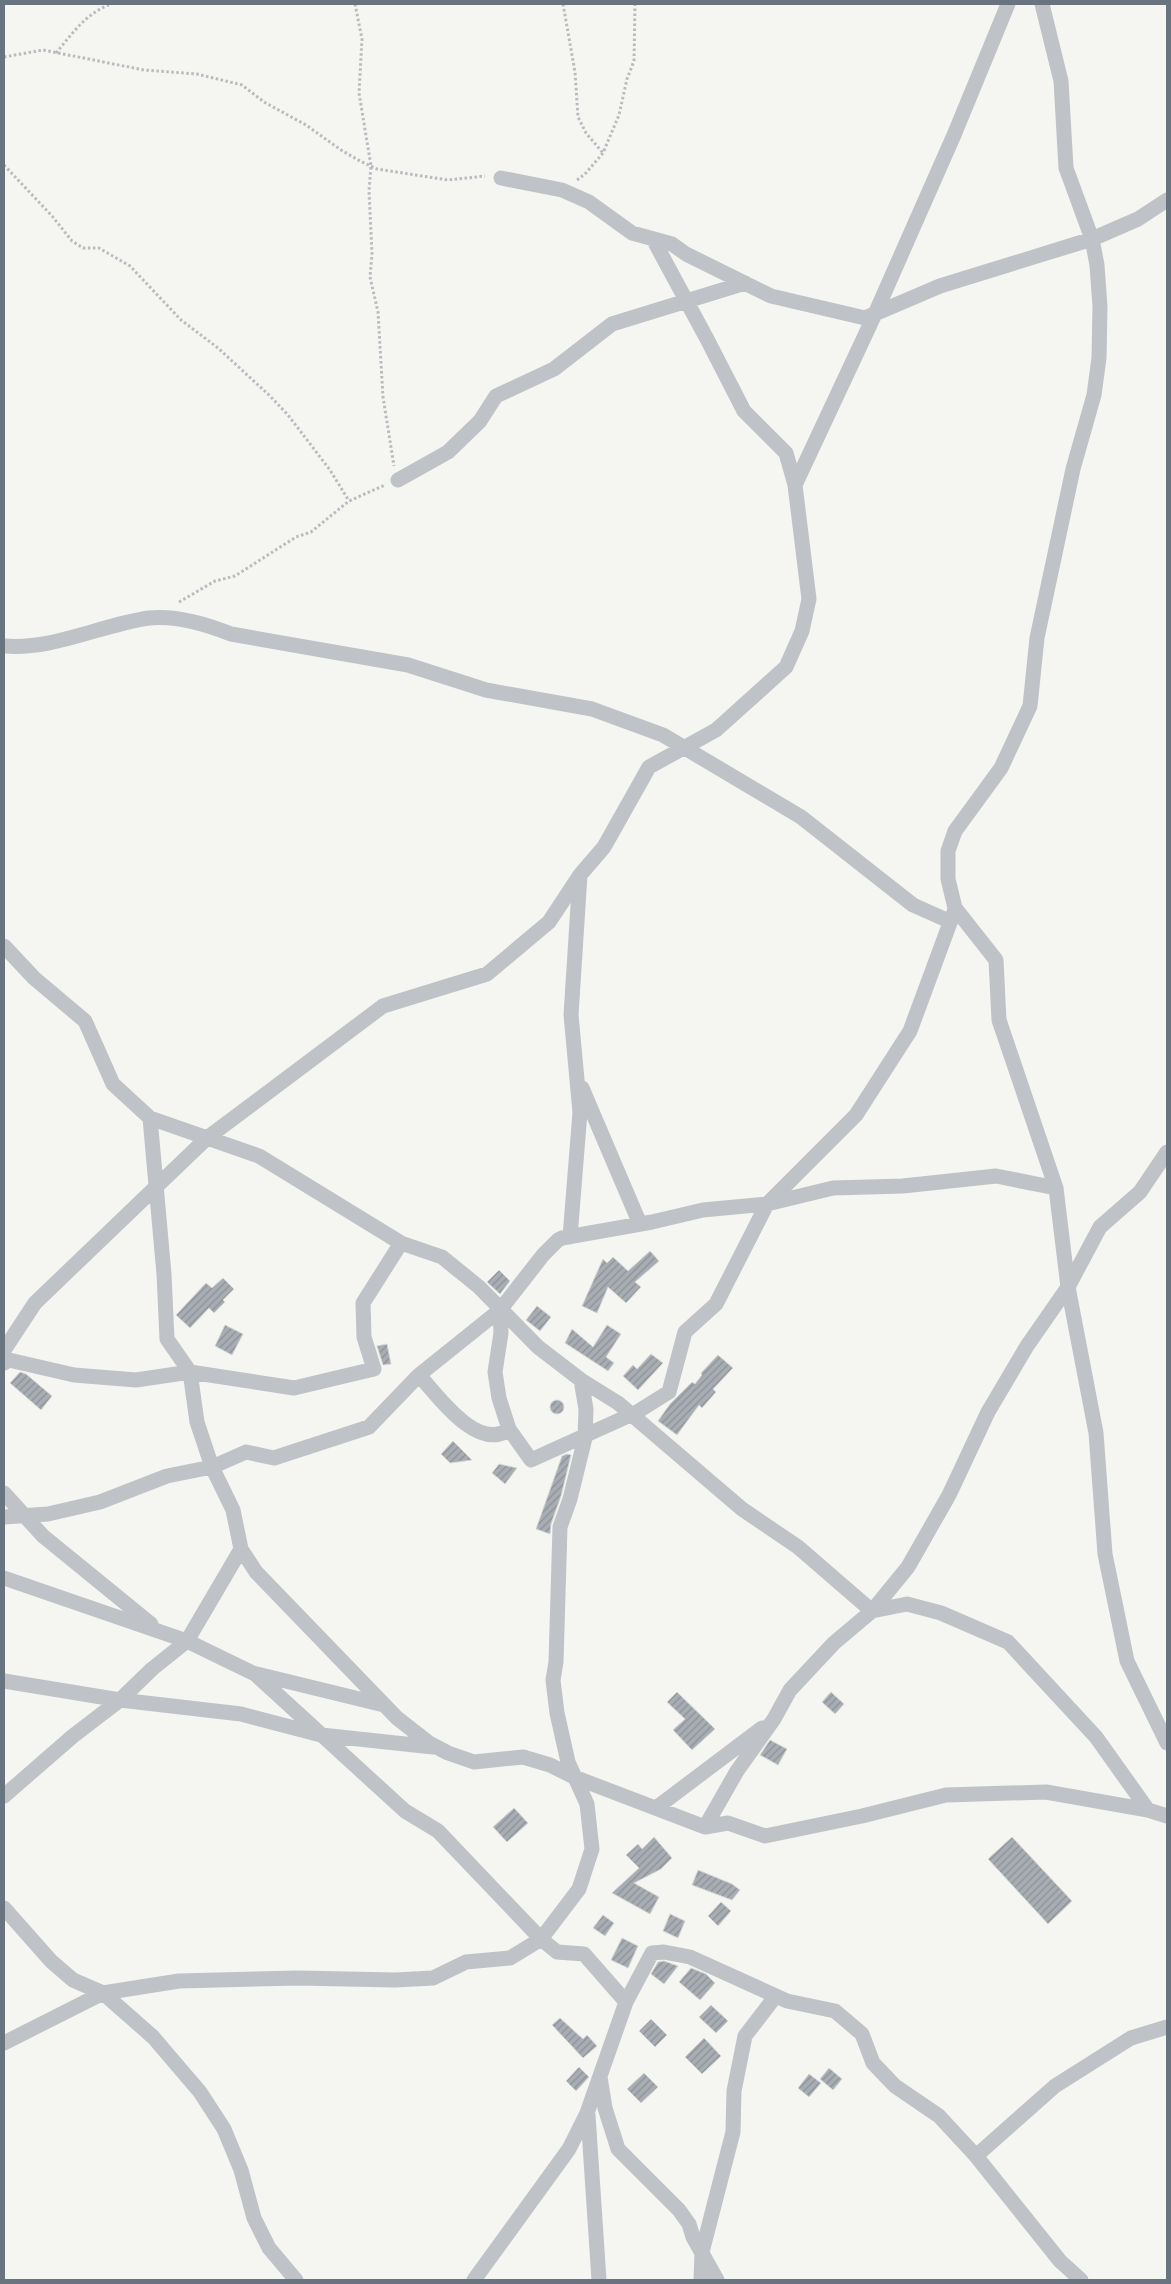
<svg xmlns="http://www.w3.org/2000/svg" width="1171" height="2284" font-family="'Asap Condensed',sans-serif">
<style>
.building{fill:url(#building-hatch);stroke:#d7d7d5}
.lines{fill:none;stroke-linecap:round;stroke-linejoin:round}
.path{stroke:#b9bbbe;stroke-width:3;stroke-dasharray:2.5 2.5;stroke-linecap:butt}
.minor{stroke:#bfc2c6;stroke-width:15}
</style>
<defs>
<pattern id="building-hatch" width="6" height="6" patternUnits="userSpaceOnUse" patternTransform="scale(1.25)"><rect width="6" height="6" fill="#a7adb2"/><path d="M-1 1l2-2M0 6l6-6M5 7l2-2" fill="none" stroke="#8c9196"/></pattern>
</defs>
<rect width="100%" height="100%" fill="#f5f5f2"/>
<path class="building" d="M650 1251 659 1261 635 1282 641 1287 626 1303 608 1287 597 1313 582 1306 603 1259 607 1263 613 1257 628 1271Z
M499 1270 510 1281 500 1294 487 1282Z
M223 1278 234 1289 223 1300 225 1302 214 1313 209 1308 190 1328 176 1315 206 1283 212 1288Z
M537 1306 551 1317 540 1331 526 1320Z
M225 1325 243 1334 232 1355 215 1346Z
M607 1325 621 1334 606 1357 614 1363 608 1371 565 1343 572 1329 593 1347Z
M387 1344 391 1364 383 1365 377 1346Z
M651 1354 663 1363 638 1390 623 1376 633 1365 637 1369Z
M718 1355 733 1368 713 1389 716 1392 702 1408 699 1405 677 1435 658 1421 670 1404 692 1382 695 1384 702 1375 701 1373Z
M20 1372 26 1374 52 1396 41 1410 10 1383Z
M550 1407a7 7 0 1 1 14 0a7 7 0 1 1-14 0Z
M453 1441 472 1460 450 1463 441 1454Z
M567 1454 571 1455 561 1496 551 1524 550 1534 536 1529 562 1456Z
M499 1464 517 1468 505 1484 492 1473Z
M677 1692 715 1729 692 1750 673 1730 685 1719 667 1702Z
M831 1692 844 1704 835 1714 822 1702Z
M770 1740 787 1749 778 1765 760 1755Z
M514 1808 528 1823 507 1842 493 1827Z
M654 1837 672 1858 661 1869 634 1883 659 1897 650 1914 612 1893 639 1868 626 1855 638 1844 642 1849Z
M1012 1837 1072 1901 1048 1924 988 1859Z
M698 1870 732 1884 740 1890 732 1900 692 1885Z
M721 1902 731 1911 718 1926 708 1916Z
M670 1914 685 1921 678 1938 663 1931Z
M603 1915 614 1923 605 1936 593 1928Z
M622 1938 638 1946 628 1968 611 1960Z
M664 1961 678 1966 664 1984 651 1974 658 1962Z
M691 1968 706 1974 715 1983 700 2000 679 1982Z
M711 2005 728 2021 716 2033 699 2017Z
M560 2018 583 2039 587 2035 597 2046 583 2058 552 2025Z
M651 2019 667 2035 655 2047 639 2031Z
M704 2038 721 2056 702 2074 685 2057Z
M579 2067 589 2077 576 2091 566 2081Z
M829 2068 842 2079 833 2090 820 2079Z
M644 2073 658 2087 641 2103 627 2089Z
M809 2074 821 2083 809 2097 798 2088Z"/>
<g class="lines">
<path class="path" d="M355 4 362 39 359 93 371 166 369 191 372 254 370 277 378 312 383 397 394 466
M563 4 575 72 578 117 586 133 603 153
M56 53C72 34 86 13 111 4
M4 57 43 50 144 70 197 74 242 85 264 102 306 125 341 150 360 161 377 169 448 180 485 176
M4 165 52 216 72 241 83 248H99L130 266 181 320 218 348 270 396 288 415 330 470 349 501
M577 180 585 174 603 153 619 115 627 79 634 61 635 4
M179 602 215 581 235 576 296 537 311 532 349 501 385 485"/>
<path class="minor" d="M1042 4 1061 81 1066 168 1092 239 1097 265 1100 307 1099 358 1094 395 1073 469 1037 638 1030 706 1001 768 955 831 948 851V879L955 908 996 960 999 1020 1056 1188 1068 1287 1096 1433 1105 1554 1127 1661 1167 1743
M501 178 562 190 589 202 632 233 672 244 686 254 771 296 865 318 940 286 1092 239 1138 219 1167 200
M653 239 707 339 744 411 786 453 795 485
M398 480 448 452 480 421 496 396 554 369 612 324 745 283
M4 646C54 650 100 625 149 618 176 615 206 624 231 634L408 665 486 690 592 709 663 735 801 817 913 905 949 921
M4 946 34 978 85 1021 113 1084 150 1118 164 1274 167 1339 190 1372 197 1422 212 1467 233 1510 241 1549 256 1572 397 1718 429 1743 448 1753 474 1762 523 1757 550 1765 574 1777 705 1827 728 1823 765 1836 862 1816 946 1795 1046 1792 1148 1810 1167 1816
M582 1088 640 1224
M150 1118 259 1156 401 1243 442 1257 479 1287 538 1347 581 1380 618 1403 742 1509 798 1547 872 1611
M570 1237 580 1112 571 1015 580 875 604 847 649 767 716 730 786 667 802 631 809 599 795 485 875 314 954 135 1008 4
M4 1350 35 1303 207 1138 383 1006 487 974 549 922 580 875
M4 1363 9 1360 74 1375 136 1380 190 1372 294 1388 374 1369 364 1337 363 1303 401 1243
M419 1375C437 1395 478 1453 509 1429L499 1398 495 1372 501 1333 500 1310
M509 1429 531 1460 637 1412 669 1392 685 1332 716 1304 767 1204 856 1115 910 1031 954 912
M4 1493 43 1536 151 1624
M4 1517 48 1514 100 1502 167 1476 212 1467 246 1452 274 1458 369 1427 419 1375 500 1310 543 1255 558 1240 562 1238 652 1222 703 1210 767 1204 833 1188 903 1186 996 1176 1056 1188
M4 1578 187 1641 255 1674 405 1811 438 1831 541 1939 557 1952 584 1954 626 2002
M872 1611 907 1604 941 1613 1008 1642 1096 1737 1148 1810
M257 1674 384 1705
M4 1681 120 1700 241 1714 321 1735 433 1747
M4 1796 73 1736 120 1700 152 1669 187 1641 241 1549
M656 1808 762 1728
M705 1827 737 1771 774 1719 790 1690 834 1643 872 1611 908 1567 949 1495 988 1412 1027 1346 1068 1287 1100 1227 1140 1192 1167 1152
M4 1908 51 1961 73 1980 103 1993 153 2037 200 2092 224 2129 241 2170 254 2218 269 2248 296 2280
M4 2043 103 1993 179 1981 298 1978 395 1980 433 1978 466 1962 510 1958 541 1939 579 1889 592 1849 587 1804 568 1762 557 1713 553 1680 556 1662 560 1527 570 1499 585 1438 586 1409 581 1380
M600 2077 605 2108 618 2149 679 2210 689 2224 693 2237 717 2280
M588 2115 599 2280
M976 2156 1055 2086 1131 2038 1167 2027
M474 2280 569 2149 587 2113 626 2002 652 1953 664 1952 690 1957 787 2001 835 2011 862 2034 873 2063 895 2086 939 2116 976 2156 1060 2261 1081 2280
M701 2280 702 2252 733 2132 734 2091 745 2036 775 1997"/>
</g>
<rect width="1171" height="2284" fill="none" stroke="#687480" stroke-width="10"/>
</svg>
